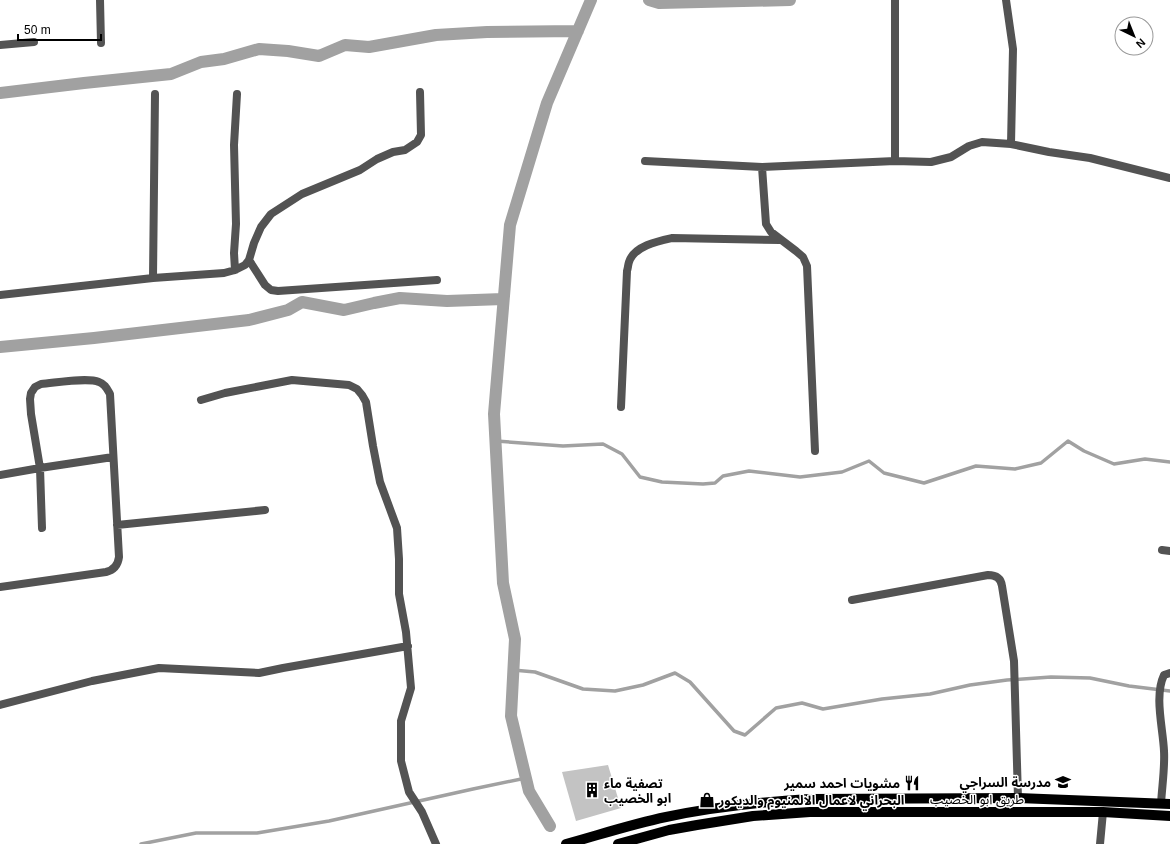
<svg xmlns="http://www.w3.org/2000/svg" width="1170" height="844" font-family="Arial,'Noto Sans Arabic',sans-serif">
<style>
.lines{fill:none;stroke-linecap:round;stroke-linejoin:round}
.stream{stroke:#a1a1a1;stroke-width:3.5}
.canal{stroke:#a1a1a1;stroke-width:12}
.building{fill:#c3c3c3}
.street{stroke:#535353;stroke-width:8}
.primary{stroke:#000;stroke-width:10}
.labels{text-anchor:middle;stroke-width:3;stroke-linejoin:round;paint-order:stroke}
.poi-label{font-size:13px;font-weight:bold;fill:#000;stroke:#fff;text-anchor:end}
.street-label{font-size:13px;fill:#000;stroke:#fff}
</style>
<rect width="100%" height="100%" fill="#fff"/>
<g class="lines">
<path class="stream" d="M496 441 563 446 603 444 622 454 640 477 662 482 703 484 715 483 723 476 749 471 800 477 842 472 869 461 884 473 924 483 976 466 1015 469 1041 463 1068 441 1084 451 1114 464 1145 459 1170 462
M513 670 535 672 583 689 615 691 643 685 675 673 690 682 734 731 745 735 776 708 802 703 823 709 882 699 930 694 970 685 1007 680 1051 677 1090 678 1129 686 1170 691
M141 844 196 833H257L329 821 473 789 526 778"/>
<path class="canal" d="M649 0 659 3 790 0
M0 93 84 83 171 74 201 62 224 59 259 49 288 51 319 56 345 45 369 47 436 35 487 32 578 31
M0 347 94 338 249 320 288 310 302 302 344 310 374 303 400 298 447 301 503 299
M550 826 529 791 511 716 515 639 503 583 494 414 510 225 547 103 591 0"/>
</g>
<path class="building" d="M608 765 621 808 576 821 562 772Z"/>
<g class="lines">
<path class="street" d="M100 0 101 43
M895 0V161
M1006 0 1013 49 1011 144
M0 45 34 42
M645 161 762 167 895 161 931 162 951 157 969 146 982 142 1011 144 1049 152 1090 158 1170 178
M762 167 766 224 771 232 796 251 803 257 807 266 815 451
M249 260 265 285 271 290 278 291 437 280
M235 270 245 265 249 260 254 243 261 227 271 214 302 194 360 170 377 159 393 152 405 150 417 142 421 135 420 92
M153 278 155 94
M0 295 153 278 224 273 235 270 234 253 236 224 234 145 237 94
M201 400 225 393 292 380 349 385 357 389 362 395 366 402 373 446 380 482 397 528 399 559V594L406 632 411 688 401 721V761L409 792 422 812 436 844
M621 407 627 271C628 268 628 265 629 262 634 246 658 241 672 238L780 240
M0 475 40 468 113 457
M117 525 265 510
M1162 550 1170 551
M0 587 106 572C114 570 118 565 119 557L110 394C107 389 105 384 99 382 87 377 55 383 41 384L35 387 31 393 30 399 31 414 40 468 42 528
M852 600 988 575C996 575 1001 578 1002 586L1014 661 1018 798
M0 705 92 681 159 668 259 673 283 668 408 646
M1161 804C1162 786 1165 768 1164 751 1163 728 1154 696 1164 675L1170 673
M1100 844 1103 812"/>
<path class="primary" d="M566 844C599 835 632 824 666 817 713 807 761 802 809 799L1018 798 1170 804
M618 844 669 830 697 825 753 816 810 812H1103L1170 816"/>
</g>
<defs>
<symbol id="school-bare" viewBox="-9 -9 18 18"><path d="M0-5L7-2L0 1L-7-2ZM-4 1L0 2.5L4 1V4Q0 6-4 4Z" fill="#000" stroke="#fff" stroke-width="2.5" paint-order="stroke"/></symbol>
<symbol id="restaurant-bare" viewBox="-9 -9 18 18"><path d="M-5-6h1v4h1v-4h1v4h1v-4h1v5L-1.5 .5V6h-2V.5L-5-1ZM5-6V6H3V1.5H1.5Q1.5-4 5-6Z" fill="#000" stroke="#fff" stroke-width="2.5" paint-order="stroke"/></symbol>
<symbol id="building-bare" viewBox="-9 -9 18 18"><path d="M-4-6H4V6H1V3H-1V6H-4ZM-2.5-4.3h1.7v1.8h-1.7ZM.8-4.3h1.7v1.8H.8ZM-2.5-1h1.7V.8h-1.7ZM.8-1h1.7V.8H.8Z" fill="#000" stroke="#fff" stroke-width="2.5" paint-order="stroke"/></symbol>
<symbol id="shop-bare" viewBox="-9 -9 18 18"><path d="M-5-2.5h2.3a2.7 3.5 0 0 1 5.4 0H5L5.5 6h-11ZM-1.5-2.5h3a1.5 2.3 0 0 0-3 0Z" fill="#000" stroke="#fff" stroke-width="2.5" paint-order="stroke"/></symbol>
</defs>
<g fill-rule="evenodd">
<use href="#school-bare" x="1052" y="771" width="22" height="22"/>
<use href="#restaurant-bare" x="901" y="772" width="22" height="22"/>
<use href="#building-bare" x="581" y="779" width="22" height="22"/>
<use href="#shop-bare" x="696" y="789" width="22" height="22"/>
</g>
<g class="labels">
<g class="poi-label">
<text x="1051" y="787">مدرسة السراجي</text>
<text x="604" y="788" text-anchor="start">تصفية ماء<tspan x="604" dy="15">ابو الخصيب</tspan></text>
<text x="900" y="788">مشويات احمد سمير</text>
<text x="719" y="805" text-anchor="start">البحراني لاعمال الالمنيوم والديكور</text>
</g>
<g class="street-label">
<text x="977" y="804">طريق ابو الخصيب</text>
</g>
</g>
<g transform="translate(1134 36) rotate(137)"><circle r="19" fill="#ffffff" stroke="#999999"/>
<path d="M0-3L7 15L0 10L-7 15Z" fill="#000000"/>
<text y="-6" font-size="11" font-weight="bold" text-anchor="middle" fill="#000000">N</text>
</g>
<path d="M18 34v6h83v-6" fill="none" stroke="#000000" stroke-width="2"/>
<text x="24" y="34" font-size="12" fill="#000000" stroke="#ffffff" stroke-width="3" paint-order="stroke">50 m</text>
</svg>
